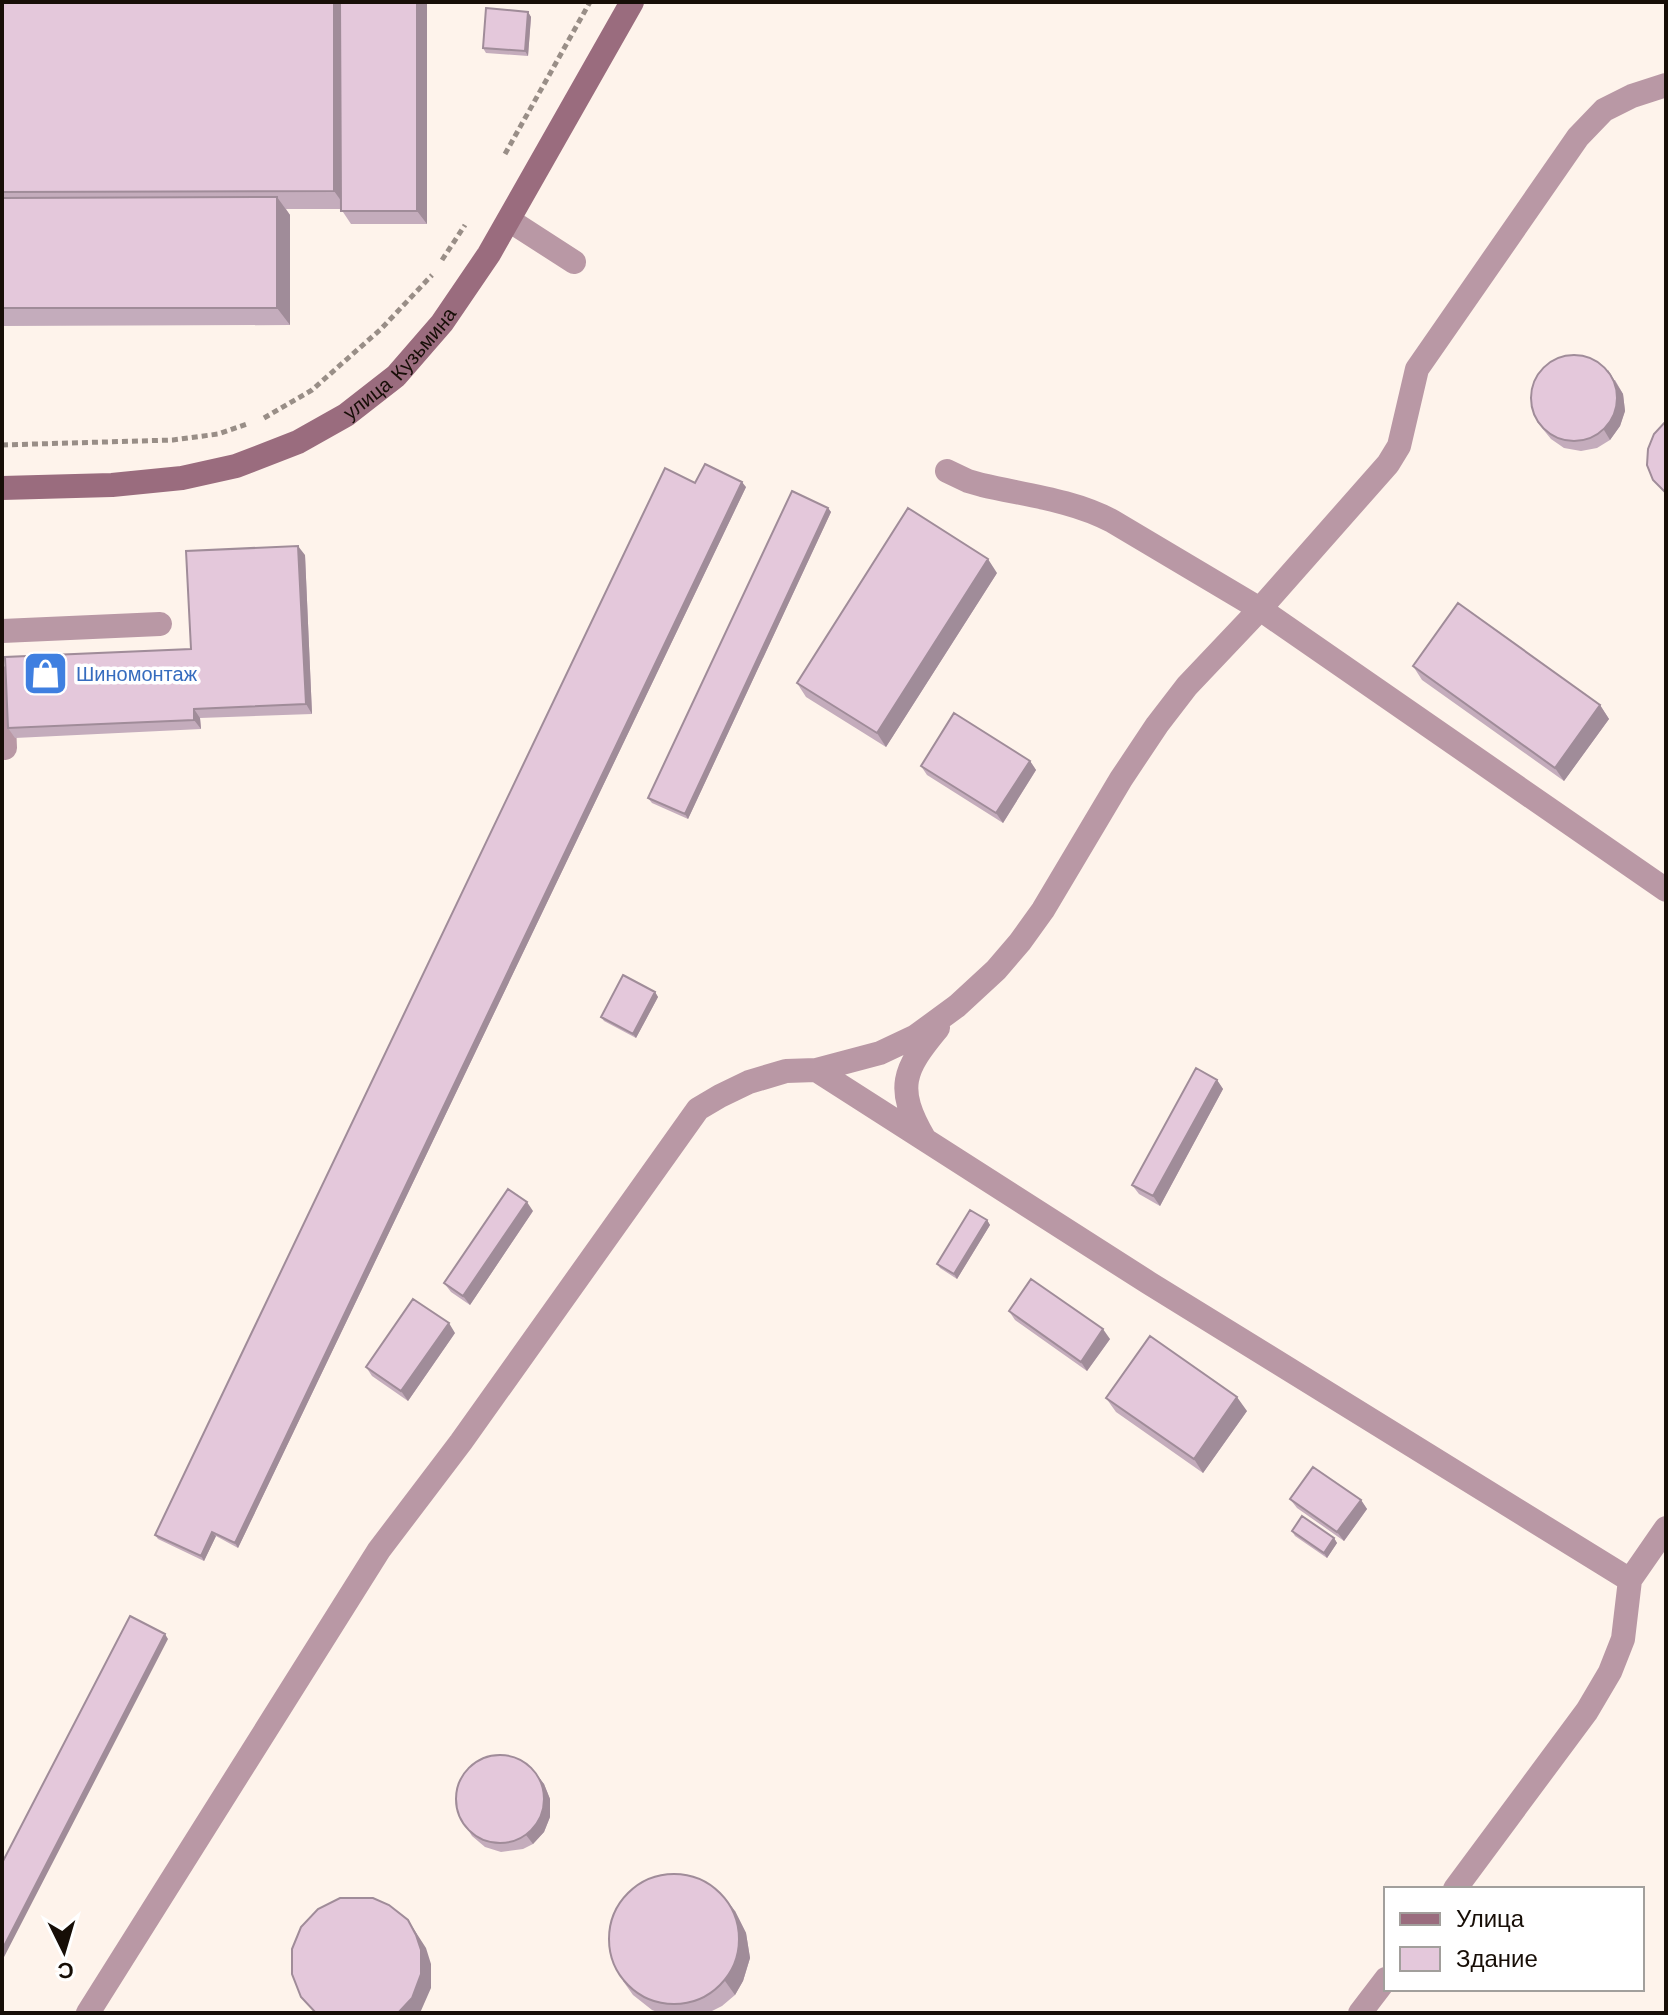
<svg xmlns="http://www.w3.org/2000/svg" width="1668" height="2015" font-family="'Work Sans',sans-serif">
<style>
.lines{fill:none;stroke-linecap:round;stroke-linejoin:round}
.path{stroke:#998e87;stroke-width:5;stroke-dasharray:6 4;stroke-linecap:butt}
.lane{stroke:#b998a5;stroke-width:24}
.secondary{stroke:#9a6c7e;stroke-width:24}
.wall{fill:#c4acbc}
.shaded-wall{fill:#a08c99}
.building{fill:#e4c8db;stroke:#a08c99;stroke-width:2}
.labels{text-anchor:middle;stroke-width:7;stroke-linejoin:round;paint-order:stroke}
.street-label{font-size:20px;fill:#170e07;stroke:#fff}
.shop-label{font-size:20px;fill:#366cbe;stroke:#fff;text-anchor:start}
</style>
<rect width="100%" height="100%" fill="#fef3eb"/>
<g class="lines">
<path class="path" d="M505 154 590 2
M442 260 465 225
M264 418 312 390 381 329 432 275
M2 445 173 440 218 434 247 424"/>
<path class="lane" d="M509 220 574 262
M947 471 968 481 982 485C1025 495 1073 500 1112 521L1260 609 1666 890
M2 631 160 624
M2 678 5 748
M816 1070 1149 1283 1630 1580 1666 1528
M924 1138C895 1088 903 1070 938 1028
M1455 1889 1587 1711 1610 1672 1623 1639 1630 1580
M88 2013 379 1550 461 1442 698 1109 720 1096 749 1082 786 1071 816 1070 880 1053 916 1036 957 1006 996 970 1020 942 1043 910 1121 779 1157 725 1187 686 1260 609 1388 464 1399 446 1417 369 1578 137 1604 110 1632 96 1666 85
M1360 2013 1386 1979"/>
<path class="secondary" id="s1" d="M2 488 112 485 182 478 236 466 298 442 346 415 396 376 442 323 489 254 632 2"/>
</g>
<path class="wall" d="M2 2H427V224H351L341 209H286L290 215V325L2 326Z
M528 12 531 17 528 56 486 53 483 48Z
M1615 380 1623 394 1625 411 1620 426 1610 440 1597 448 1581 451 1564 448 1551 439 1537 422Z
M695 483 746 487 238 1548 216 1536 204 1561 158 1539 155 1535Z
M828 508 831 512 688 819 652 803 648 798Z
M305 555 312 714 200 718 201 729 15 738 8 728 191 649Z
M997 573 886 747 806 697 797 683Z
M1413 666 1600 705 1609 719 1564 781 1422 680Z
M1030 761 1036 770 1003 823 927 775 921 766Z
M655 992 658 997 636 1038 604 1021 601 1017Z
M1217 1080 1223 1089 1160 1206 1139 1194 1132 1185Z
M533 1211 470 1305 451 1292 444 1283Z
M987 1220 990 1225 957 1279 940 1268 937 1264Z
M1009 1311 1110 1339 1087 1371 1015 1320Z
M455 1333 408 1401 372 1376 366 1367Z
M1106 1398 1247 1411 1203 1473 1116 1412Z
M1290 1499 1361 1500 1367 1509 1344 1541 1297 1508Z
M1292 1531 1334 1538 1337 1543 1327 1558 1295 1536Z
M537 1775 544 1784 550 1799V1817L544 1832 533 1844 523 1849 501 1852 485 1847 472 1836 460 1817Z
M735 1911 746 1933 750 1958 743 1981 735 1995 722 2006 708 2013H660L652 2010 633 1995 623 1981Z"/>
<path class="shaded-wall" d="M334 2H346L347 209 334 191Z
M417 2H427V224L417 211Z
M528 12 531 17 528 56 525 51Z
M277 197 290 215V325L277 308Z
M1608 370 1623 394 1625 411 1620 426 1610 440 1604 430Z
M742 482 746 487 238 1548 235 1543Z
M828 508 831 512 688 819 685 814Z
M298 546 305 555 312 714 306 704Z
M988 559 997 573 886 747 877 733Z
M1600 705 1609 719 1564 781 1555 768Z
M194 709 200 718 201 729 194 720Z
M1030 761 1036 770 1003 823 996 813Z
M655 992 658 997 636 1038 633 1034Z
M1217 1080 1223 1089 1160 1206 1153 1196Z
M527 1202 533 1211 470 1305 463 1296Z
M987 1220 990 1225 957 1279 954 1274Z
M449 1323 455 1333 408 1401 401 1391Z
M1103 1329 1110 1339 1087 1371 1081 1362Z
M1237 1397 1247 1411 1203 1473 1194 1459Z
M1361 1500 1367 1509 1344 1541 1337 1532Z
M212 1532 216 1536 204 1561 201 1556Z
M1334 1538 1337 1543 1327 1558 1324 1553Z
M165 1634 168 1639 2 1961V1950Z
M537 1775 544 1784 550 1799V1817L544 1832 533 1844 526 1835Z
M725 1898 735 1911 746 1933 750 1958 743 1981 735 1995 725 1981Z
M408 1920 426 1948 431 1964V1988L420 2013H398Z"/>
<path class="building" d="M2 2H334V191L2 192Z
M340 2H417V211H341Z
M486 8 528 12 525 51 483 48Z
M277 197V308H2V198Z
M1531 398a43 43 0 1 1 86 0a43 43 0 1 1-86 0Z
M1666 421V493L1653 480 1647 465 1648 449 1654 434Z
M705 464 742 482 235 1543 212 1532 201 1556 155 1535 665 468 695 483Z
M792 491 828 508 685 814 648 798Z
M908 508 988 559 877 733 797 683Z
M298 546 306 704 194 709V720L8 728 5 657 191 649 186 551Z
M1458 603 1600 705 1555 768 1413 666Z
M954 713 1030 761 996 813 921 766Z
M623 975 655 992 633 1034 601 1017Z
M1196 1068 1217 1080 1153 1196 1132 1185Z
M508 1189 527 1202 463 1296 444 1283Z
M970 1210 987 1220 954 1274 937 1264Z
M1031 1279 1103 1329 1081 1362 1009 1311Z
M413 1299 449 1323 401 1391 366 1367Z
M1150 1336 1237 1397 1194 1459 1106 1398Z
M1313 1467 1361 1500 1337 1532 1290 1499Z
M1302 1516 1334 1538 1324 1553 1292 1531Z
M130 1616 165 1634 2 1950V1863Z
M456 1799a44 44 0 1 1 88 0a44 44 0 1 1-88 0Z
M609 1939a65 65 0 1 1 130 0a65 65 0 1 1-130 0Z
M340 1898H373L389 1905 408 1920 416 1935 421 1950V1974L412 1998 398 2013H316L301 1997 292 1974V1949L301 1927 318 1909Z"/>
<defs>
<symbol id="shop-square" viewBox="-11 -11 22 22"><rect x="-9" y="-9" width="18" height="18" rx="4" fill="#3f7fe0" stroke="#fff"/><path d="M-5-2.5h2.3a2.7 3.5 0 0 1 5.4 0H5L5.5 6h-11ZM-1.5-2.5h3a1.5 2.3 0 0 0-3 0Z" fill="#fff"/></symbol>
</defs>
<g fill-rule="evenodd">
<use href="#shop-square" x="20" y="648" width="51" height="51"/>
</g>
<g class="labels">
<g class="street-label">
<text dy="7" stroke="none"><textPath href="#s1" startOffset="432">улица Кузьмина</textPath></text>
</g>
<g class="shop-label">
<text x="76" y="681">Шиномонтаж</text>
</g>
</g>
<rect width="1668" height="2015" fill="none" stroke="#170e07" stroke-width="8"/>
<rect x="1384" y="1887" width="260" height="104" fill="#ffffff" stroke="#a29f9c" stroke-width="2"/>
<rect x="1400" y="1913" width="40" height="12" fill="#9a6c7e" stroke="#a29f9c" stroke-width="2"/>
<text x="1456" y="1927" font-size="24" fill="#170e07">Улица</text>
<rect x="1400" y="1947" width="40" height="24" fill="#e4c8db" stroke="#a29f9c" stroke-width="2"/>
<text x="1456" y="1967" font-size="24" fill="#170e07">Здание</text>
<g transform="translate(64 1951) rotate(175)" stroke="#ffffff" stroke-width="6" paint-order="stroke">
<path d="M0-6L14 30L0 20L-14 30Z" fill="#170e07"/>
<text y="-12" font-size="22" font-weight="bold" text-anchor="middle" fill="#170e07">С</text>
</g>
</svg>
